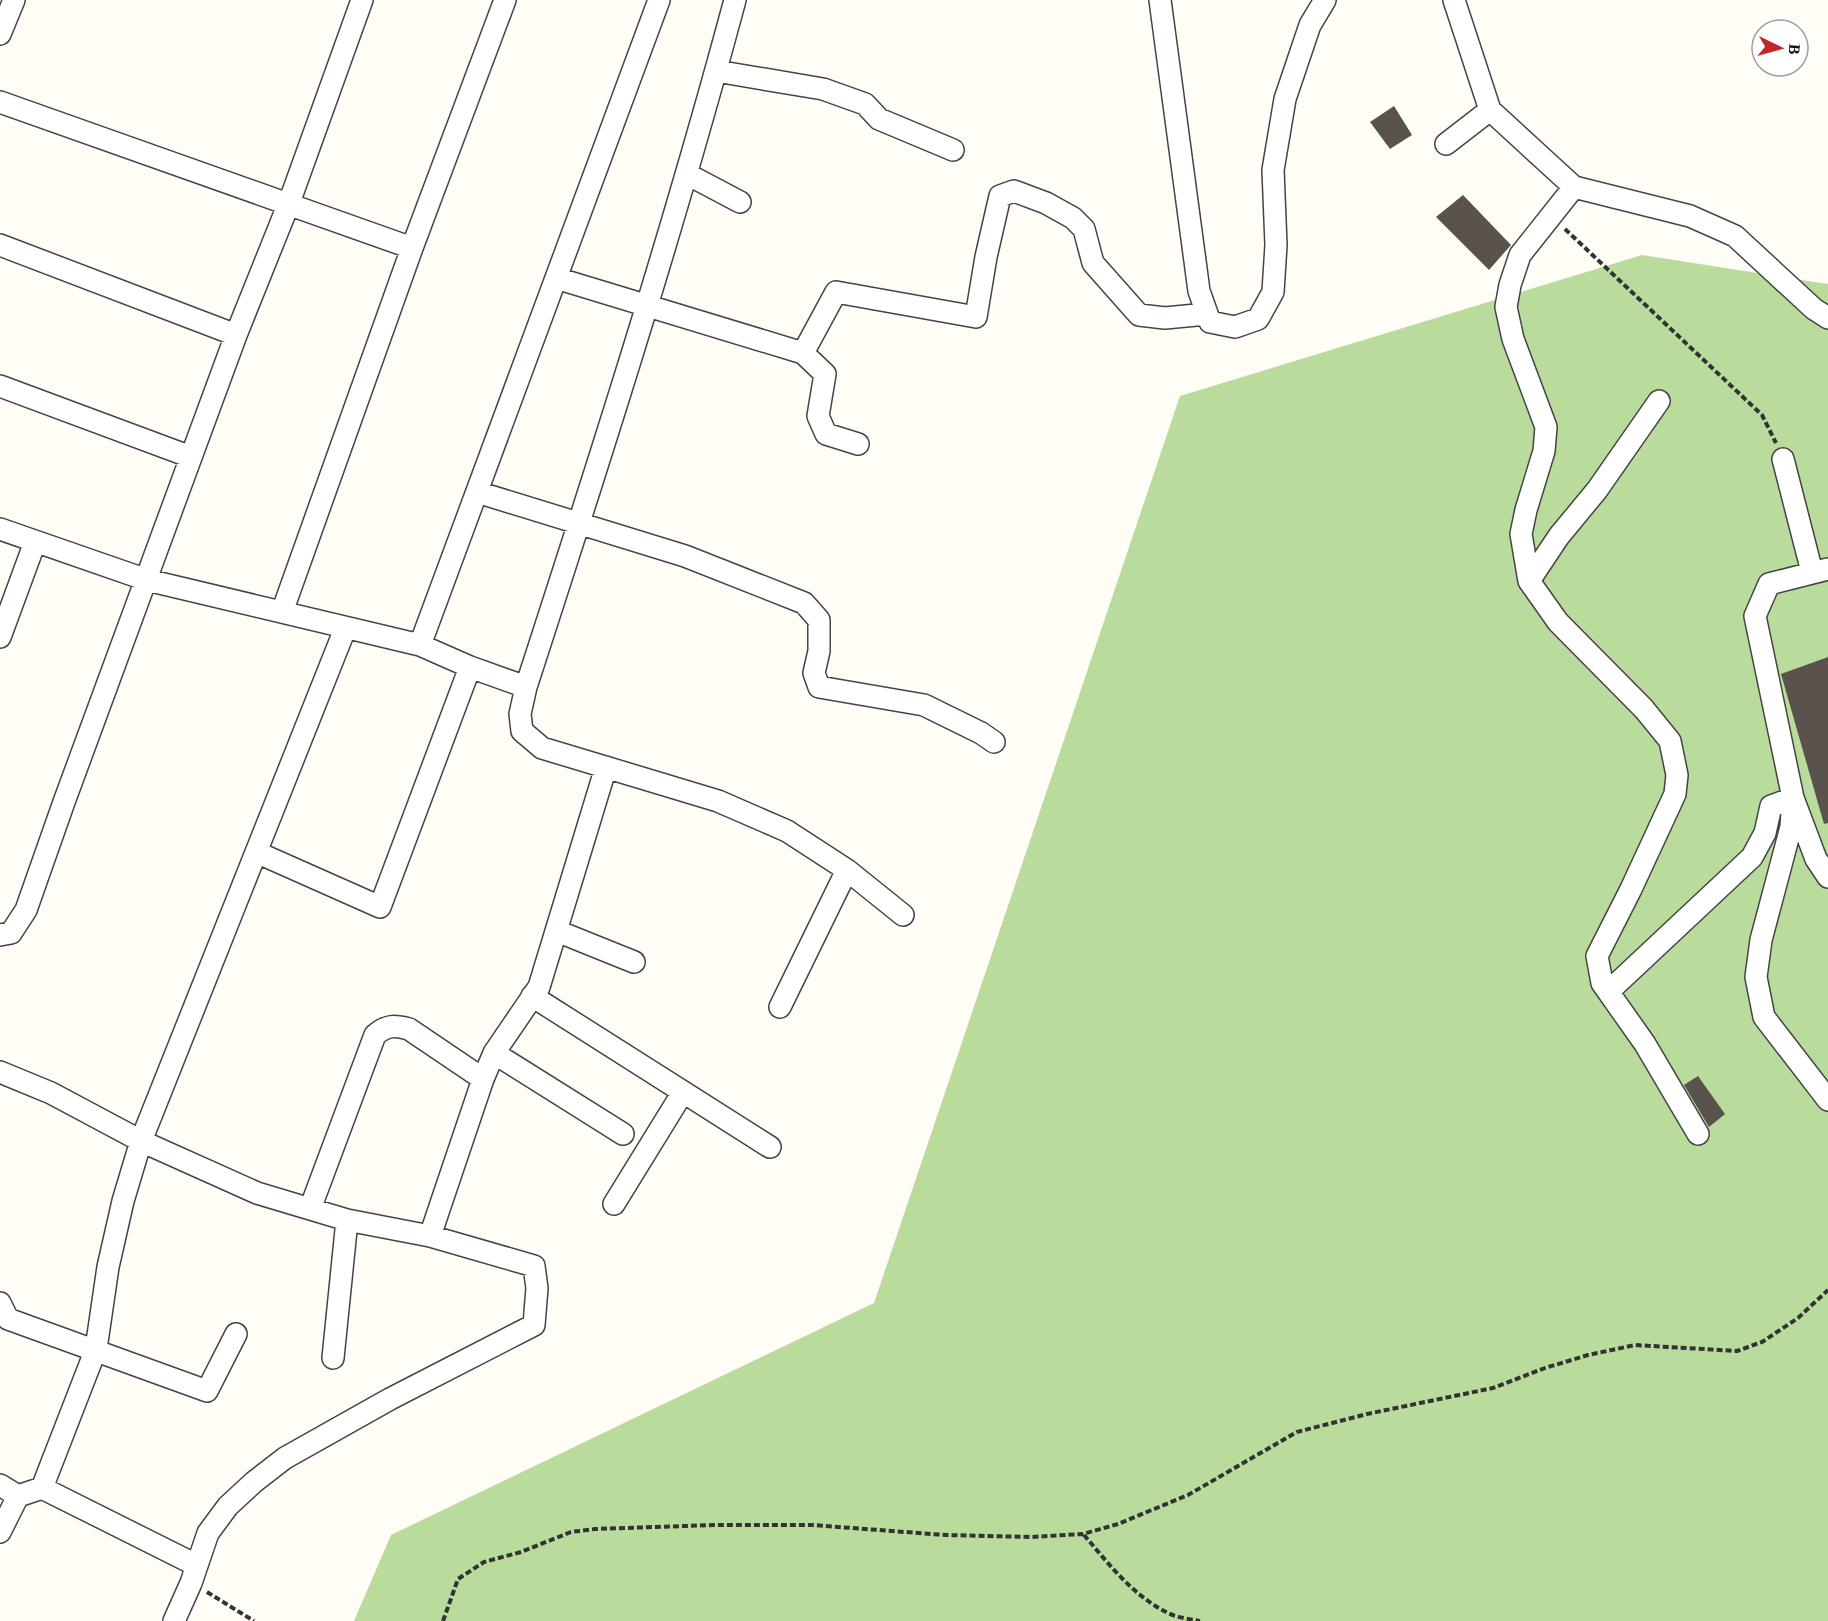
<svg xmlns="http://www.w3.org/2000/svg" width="1828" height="1621" font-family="'Times New Roman',serif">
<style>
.forest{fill:#b9dc9c}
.building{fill:#5a524d}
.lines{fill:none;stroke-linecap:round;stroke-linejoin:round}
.minor-casing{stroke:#444;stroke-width:24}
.path{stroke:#333;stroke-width:4;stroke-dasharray:6 3;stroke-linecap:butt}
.minor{stroke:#fff;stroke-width:21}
</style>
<rect width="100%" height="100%" fill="#fffdf5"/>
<path class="forest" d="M1642 255 1828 284V1621H354L391 1535 874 1303 1180 396Z"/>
<path class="building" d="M1394 106 1412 135 1390 149 1370 122Z
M1463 195 1511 245 1489 270 1436 217Z
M1828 657V823L1824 824 1781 674Z
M1698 1076 1725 1114 1709 1127 1684 1085Z"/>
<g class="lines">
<defs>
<path id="minor" d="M735 0C673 231 600 459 526 687L520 714 522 731 542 748 718 801 787 831 847 870 903 915
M1160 0 1199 291 1210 322 1235 327 1258 319 1273 292 1276 245 1273 170 1285 99 1310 25 1325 0
M1454 0 1490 110 1574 187 1690 216 1735 236 1814 309 1828 318
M0 34 14 0
M716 71 823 89 865 104 879 119 953 150
M0 102 412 248
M1446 144 1490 110
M687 174 740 202
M1574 187 1520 255 1510 285 1506 307 1513 339 1546 427 1544 451 1526 510 1521 534 1529 581 1558 622 1644 709 1670 741 1677 775 1675 794 1631 889 1597 956 1602 983 1645 1044 1698 1134
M0 245 236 335
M556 278 803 353 825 374 818 416 826 434 858 444
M803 353 836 292 976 317 986 257 1000 196 1014 191 1046 203 1073 218 1084 229 1093 263 1139 315 1165 318 1207 314
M0 386 191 457
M1783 459 1812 572
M477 492 685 556 804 603 819 620V651L814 673 819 687 924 705 981 733 994 742
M0 529 147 580 420 645 659 0
M1828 569 1769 584 1755 616 1793 798 1791 827 1761 940 1756 977 1764 1017 1828 1100
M1529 581 1559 536 1597 490 1659 401
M282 612 412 248 505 0
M0 637 35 542
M420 645 470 667 526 687
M256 852 380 907 470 667
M557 931 634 962
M0 935 11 933 26 910 64 802 236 335 289 203 362 0
M1609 991 1752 857 1765 833 1771 806 1793 798 1816 859 1828 877
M532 996 770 1147
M780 1007 847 870
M494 1053 623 1134
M0 1072 51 1093 141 1141 257 1193 347 1220 430 1236 483 1079 494 1053 539 987 606 767
M614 1204 683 1092
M310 1209 375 1035C387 1025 394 1025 409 1029L483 1079
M0 1303 8 1319 207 1391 236 1334
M333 1358 347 1220
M0 1485 18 1496 42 1488 196 1565
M42 1488 96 1349 108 1267 123 1201 141 1141 345 629
M0 1532 18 1496
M174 1621 191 1583 208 1533 228 1506 254 1482 285 1458 390 1399 534 1325 537 1288 534 1266 430 1236"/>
</defs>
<use href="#minor" class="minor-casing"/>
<path class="path" d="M1565 229 1762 415 1776 443
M1084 1535C1108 1563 1133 1596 1168 1613 1178 1618 1190 1619 1200 1621
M207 1592 254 1621
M443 1621 458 1579 484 1562 521 1552 571 1532 595 1529 714 1525H812L945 1535 1031 1537 1083 1534 1118 1524 1188 1495 1297 1432 1367 1414 1493 1388 1545 1368 1588 1355 1635 1345 1737 1351 1762 1342 1798 1318 1828 1290"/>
<use href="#minor" class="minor"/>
</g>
<g transform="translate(1780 48) rotate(95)"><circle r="28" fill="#ffffff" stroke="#a0a0a0" stroke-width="1.5"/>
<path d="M0-4.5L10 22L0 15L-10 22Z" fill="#c4262e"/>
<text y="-9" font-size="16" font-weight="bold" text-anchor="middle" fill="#111111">B</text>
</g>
</svg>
